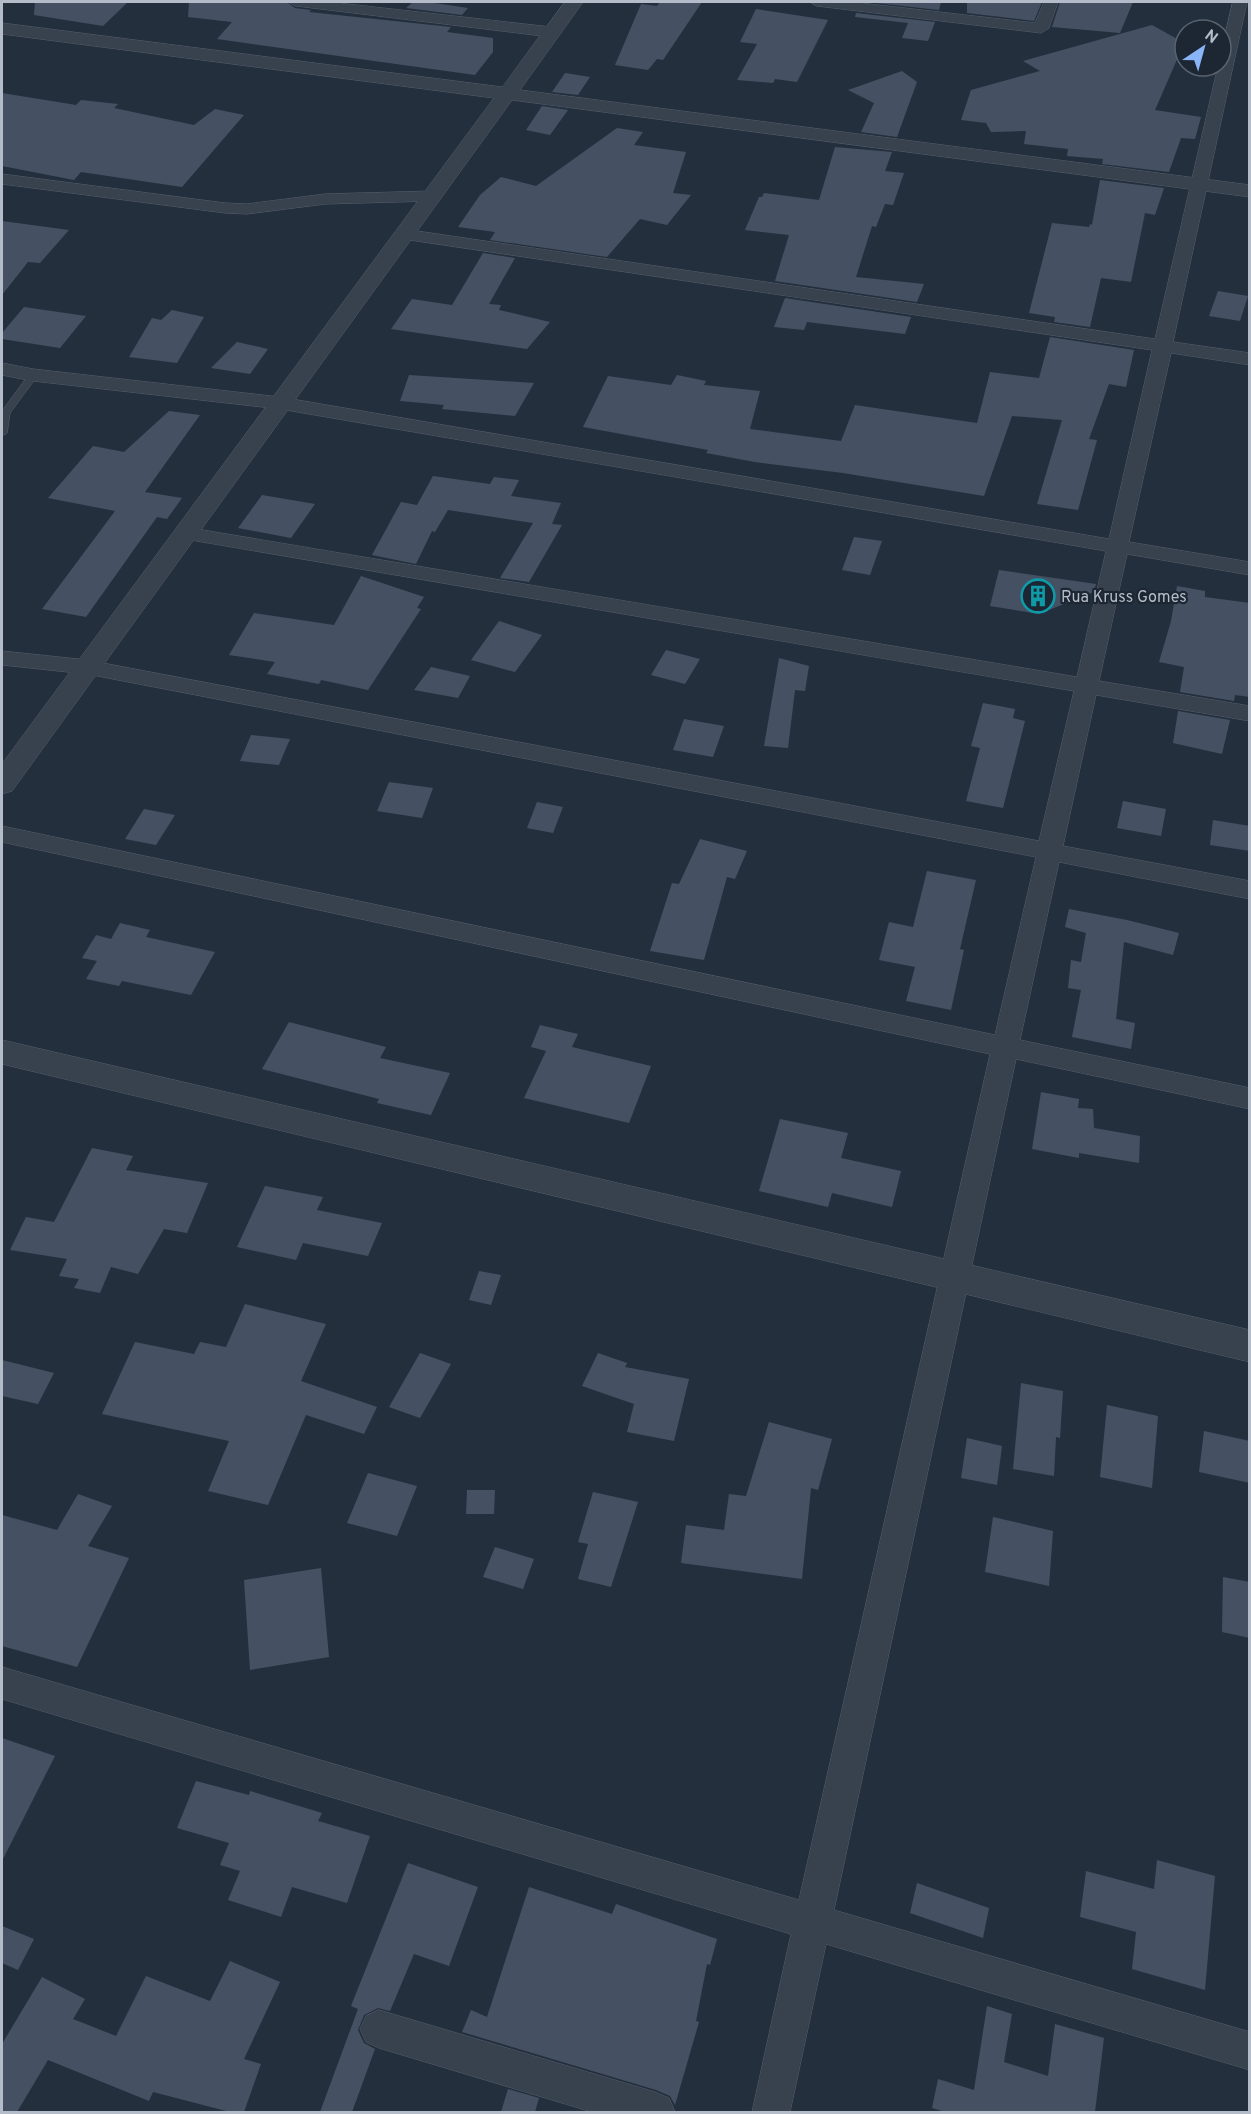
<svg xmlns="http://www.w3.org/2000/svg" width="1251" height="2114" font-family="Overpass,sans-serif">
<style>
.building{fill:#455162}
.lines{fill:none;stroke-linecap:round;stroke-linejoin:round}
.service-casing{stroke:#565f6c;stroke-width:1}
.minor-casing{stroke:#565f6c;stroke-width:1}
.tertiary-casing{stroke:#565f6c;stroke-width:1}
.service{fill:#38414e;fill-rule:evenodd}
.minor{fill:#38414e;fill-rule:evenodd}
.tertiary{fill:#38414e;fill-rule:evenodd}
.labels{text-anchor:middle;stroke-width:4.5;stroke-linejoin:round;paint-order:stroke}
.poi-label{font-size:16px;fill:#b4bcc9;stroke:#1d2633;text-anchor:start}
</style>
<rect width="100%" height="100%" fill="#242f3e"/>
<path class="building" d="M35 2H128L103 26 34 15Z
M189 2H287L295 8 311 10 309 12 451 27 447 32 493 38V52L475 75 217 39 232 22 188 17Z
M413 2H428L468 8 462 15 406 8Z
M660 2H702L663 60 657 59 648 70 615 65 641 4 657 6Z
M867 2H941L939 10Z
M967 2H1042L1034 21 967 13Z
M1060 2H1133L1120 33 1052 27Z
M756 9 828 20 797 82 775 79 773 83 737 80 757 44 740 42Z
M856 13 935 22 928 41 902 38 908 23 855 17Z
M1152 25 1179 40 1182 48 1155 110 1201 117 1195 139 1181 138 1169 172 1102 164 1103 159 1067 156 1068 149 1024 144 1026 131 991 132 986 123 961 120 971 90 1040 71 1023 61Z
M902 71 917 82 897 137 861 132 874 103 848 90Z
M565 73 590 77 578 95 552 92Z
M2 93 76 105 81 100 118 104 114 108 194 125 215 109 244 115 182 187 81 172 74 180 2 166Z
M542 106 568 110 550 135 526 130Z
M617 128 643 132 634 145 686 152 673 193 691 195 667 225 640 219 607 257 490 240 495 232 458 227 480 195 501 177 536 186Z
M835 147 892 152 885 171 904 173 893 205 885 204 876 227 872 226 856 277 924 284 917 302 775 281 789 235 745 230 759 197H762L764 193 819 200Z
M1100 180 1164 188 1155 215 1145 213 1131 282 1101 278 1090 327 1054 322 1055 317 1029 313 1052 223 1089 227 1090 224 1092 225Z
M2 221 69 230 40 263 28 262 2 295Z
M483 253 515 258 489 304 501 305 499 310 550 322 527 349 391 329 412 299 452 305Z
M1218 291 1248 296 1240 321 1209 316Z
M785 298 911 317 905 334 807 322 804 330 774 327Z
M24 307 86 316 60 348 2 339V333Z
M172 310 204 317 177 363 129 357 152 318 161 320Z
M1050 337 1134 350 1126 387 1109 384 1089 439 1097 440 1078 510 1037 504 1062 420 1012 416 984 496 843 473 755 462 706 453 708 450 583 427 608 376 671 385 677 375 706 381 704 385 760 391 750 429 841 441 855 405 977 423 990 372 1039 378Z
M237 342 268 349 250 374 211 368Z
M409 375 534 383 515 416 442 409 444 405 400 401Z
M169 411 200 415 145 492 182 498 167 519 157 517 86 617 42 609 115 511 48 498 93 446 124 452Z
M433 476 490 484 494 477 519 480 511 496 561 503 552 524 562 525 529 582 500 578 533 523 448 510 435 532 432 531 416 564 372 555 401 502 417 505Z
M262 495 315 504 291 538 238 528Z
M854 537 882 541 870 575 842 570Z
M999 570 1096 584 1094 592 1039 614 990 606Z
M361 576 424 597 417 608 421 609 368 690 321 680 319 684 267 674 275 662 229 655 254 613 334 625Z
M1177 586 1205 591V597L1250 603V697L1235 695 1234 701 1180 692 1184 667 1159 662 1171 621Z
M499 621 542 635 515 672 471 660Z
M666 650 700 659 685 684 651 675Z
M779 658 809 666 805 691 795 690 788 748 764 746Z
M431 667 470 676 458 698 414 690Z
M983 703 1015 709 1013 718 1025 721 1003 808 966 801 980 748 971 746Z
M1178 711 1230 720 1222 754 1173 743Z
M684 719 724 726 713 757 673 750Z
M251 735 290 739 279 765 240 761Z
M389 782 433 788 422 818 377 811Z
M1123 801 1166 809 1161 836 1117 828Z
M537 802 563 807 553 833 527 828Z
M144 809 175 815 156 845 125 839Z
M1213 820 1250 826V851L1210 845Z
M700 839 747 851 735 879 727 877 704 960 650 951 672 883 679 884Z
M927 871 976 880 960 949 964 950 951 1010 906 1001 915 967 879 960 889 922 913 927Z
M1069 909 1127 920 1179 933 1173 955 1124 942 1116 1019 1135 1023 1131 1049 1072 1037 1081 990 1068 988 1071 960 1081 962 1086 933 1065 927Z
M120 923 150 930 146 937 215 952 191 995 122 981 119 986 86 979 97 961 82 958 96 935 111 939Z
M289 1022 386 1047 380 1058 450 1073 431 1115 377 1103 379 1099 262 1069Z
M540 1025 578 1034 572 1047 651 1066 629 1123 524 1098 546 1051 531 1047Z
M1041 1092 1079 1099 1078 1108 1093 1109 1094 1128 1140 1136 1139 1163 1079 1153V1158L1032 1149Z
M780 1119 848 1133 841 1158 901 1171 892 1207 832 1193 828 1207 759 1191Z
M92 1148 133 1156 126 1170 208 1183 187 1233 164 1229 138 1274 111 1267 100 1293 74 1288 79 1279 59 1276 67 1259 10 1250 26 1217 54 1222Z
M265 1186 323 1197 317 1210 382 1223 368 1256 303 1243 296 1260 237 1247Z
M479 1271 501 1275 491 1305 469 1300Z
M245 1304 326 1324 301 1381 377 1407 364 1434 306 1415 268 1505 208 1491 229 1441 102 1414 135 1342 194 1354 200 1342 226 1347Z
M420 1353 451 1364 420 1418 389 1407Z
M598 1353 627 1363 625 1367 689 1379 674 1441 627 1432 634 1404 582 1386Z
M2 1360 54 1373 38 1404 2 1396Z
M1021 1383 1063 1391 1060 1438 1056 1437 1054 1476 1013 1469Z
M1107 1405 1158 1416 1152 1488 1100 1477Z
M769 1422 832 1439 818 1490 811 1488 802 1579 681 1563 686 1525 724 1530 729 1494 746 1496Z
M1204 1431 1250 1441V1483L1199 1472Z
M967 1438 1002 1446 997 1485 961 1478Z
M368 1473 417 1486 397 1536 347 1523Z
M467 1490H495L494 1514H466Z
M593 1492 638 1502 611 1587 578 1579 588 1544 578 1542Z
M78 1494 112 1506 88 1546 129 1558 77 1667 2 1646V1515L57 1530Z
M993 1517 1053 1531 1049 1586 985 1572Z
M495 1547 534 1559 523 1589 483 1577Z
M321 1568 329 1657 250 1670 244 1580Z
M1223 1577 1250 1582V1638L1222 1632Z
M2 1738 55 1756 2 1861Z
M196 1781 249 1795 250 1791 322 1813 318 1821 370 1836 347 1903 292 1887 281 1917 228 1900 240 1871 220 1865 229 1843 177 1828Z
M1157 1860 1215 1876 1205 1990 1132 1969 1136 1932 1080 1917 1086 1871 1154 1889Z
M408 1863 478 1887 449 1966 414 1954 390 2011 378 2008 364 2015 358 2030 364 2043 375 2049 352 2112H320L358 2009 351 2006Z
M917 1883 989 1908 983 1938 910 1913Z
M529 1887 612 1914 616 1904 717 1939 710 1965 707 1964 696 2021 699 2022 675 2105 670 2096 656 2090 462 2032 471 2010 487 2017Z
M2 1926 34 1939 18 1970 2 1963Z
M230 1961 280 1982 244 2059 261 2064 244 2112H230L153 2092 149 2101 48 2060 17 2112H2V2044L42 1977 85 1999 73 2019 116 2036 146 1976 210 2001Z
M987 2006 1012 2014 1004 2062 1048 2076 1055 2024 1104 2038 1095 2112H945L932 2108 938 2079 974 2090Z
M508 2089 539 2098 535 2112H501Z"/>
<g class="lines">
<defs>
<path id="service" d="M33 372 38 375 10 413 7 433 2 436V411L30 373Z"/>
<path id="minor" d="M289 2H330L551 27 559 32 551 37 296 6Z
M810 2H852L1035 23 1044 2H1058L1049 28 1041 33 817 6Z
M1233 2H1247L1173 342 1250 353V365L1171 353 1129 542 1250 562V575L1127 554 1099 681 1250 706V721L1096 695 1063 846 1250 881V899L1059 862 1020 1040 1250 1088V1109L1016 1059 834 1910 1250 2032V2070L826 1944 790 2112H752L791 1934 2 1699V1667L799 1900 990 1054 2 842V826L995 1035 1036 857 87 674 2 665V651L87 660 1039 841 1074 691 185 539 178 537 174 533 178 529 185 527 1077 677 1106 551 280 409 33 381 2 375V363L33 369 280 397 1109 539 1152 350 403 239 397 238 394 234 397 230 403 229 1155 339 1218 66H1221V52Z
M2 174 225 203 247 204 325 194 432 191 438 192 441 196 438 200 432 201 325 204 247 214 225 213 2 184Z
M379 2010 655 2092 669 2098 675 2112H592L379 2048 366 2042 360 2029 366 2016Z"/>
<path id="tertiary" d="M565 2H583L520 90 1250 185V197L512 100 12 791 2 794V764L494 98 2 34V23L502 87Z
M2 1040 1250 1330V1362L2 1064Z"/>
</defs>
<use href="#service" class="service-casing"/>
<use href="#minor" class="minor-casing"/>
<use href="#tertiary" class="tertiary-casing"/>
<use href="#service" class="service"/>
<use href="#minor" class="minor"/>
<use href="#tertiary" class="tertiary"/>
</g>
<defs>
<symbol id="building-ring" viewBox="-11 -11 22 22"><circle r="9.5" fill="#1d2633" stroke="#0f9aa8" stroke-width="1.5"/><path d="M-4-6H4V6H1V3H-1V6H-4ZM-2.5-4.3h1.7v1.8h-1.7ZM.8-4.3h1.7v1.8H.8ZM-2.5-1h1.7V.8h-1.7ZM.8-1h1.7V.8H.8Z" fill="#0f9aa8"/></symbol>
</defs>
<g fill-rule="evenodd">
<use href="#building-ring" x="1019" y="577" width="38" height="38"/>
</g>
<g class="labels">
<g class="poi-label">
<text x="1061" y="602">Rua Kruss Gomes</text>
</g>
</g>
<rect width="1251" height="2114" fill="none" stroke="#b4bcc9" stroke-width="6"/>
<g transform="translate(1203 48) rotate(36)"><circle r="28" fill="#1d2633" stroke="#59626f" stroke-width="1.5"/>
<path d="M0-4.5L10 22L0 15L-10 22Z" fill="#8ab4f8"/>
<text y="-9" font-size="16" font-weight="bold" text-anchor="middle" fill="#b4bcc9">N</text>
</g>
</svg>
